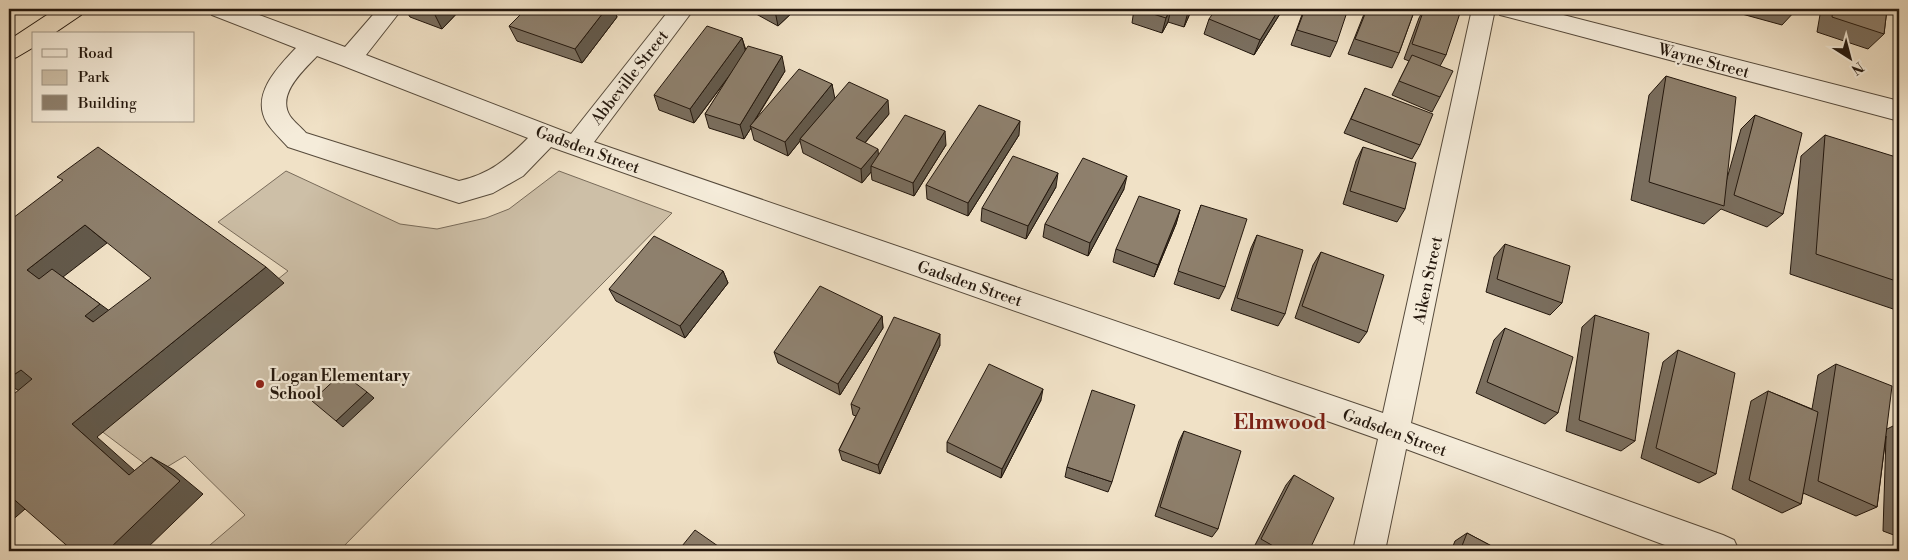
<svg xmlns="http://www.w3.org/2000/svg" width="1908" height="560" font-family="'Libre Bodoni',serif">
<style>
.green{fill:#cdbfa7;stroke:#786b5a}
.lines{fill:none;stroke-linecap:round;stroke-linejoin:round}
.minor-casing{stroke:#564a3b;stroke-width:2}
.highway-casing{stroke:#23170d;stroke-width:2}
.minor{fill:#f5ecda;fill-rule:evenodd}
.highway{fill:#f0e1c6;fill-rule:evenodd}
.wall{fill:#7a6e5e;stroke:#23170d}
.shaded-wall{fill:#635a4c;stroke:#23170d}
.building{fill:#8e806d;stroke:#23170d;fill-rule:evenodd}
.poi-dot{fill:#8f2418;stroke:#f5ecda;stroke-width:2}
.labels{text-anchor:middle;stroke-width:4.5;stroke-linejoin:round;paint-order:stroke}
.street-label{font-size:16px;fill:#23170d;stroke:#f5ecda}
.poi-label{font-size:16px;font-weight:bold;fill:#23170d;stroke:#f5ecda;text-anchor:start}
.district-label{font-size:21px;font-weight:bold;fill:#7a1f14;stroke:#f5ecda}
</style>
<rect width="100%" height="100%" fill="#f0e1c6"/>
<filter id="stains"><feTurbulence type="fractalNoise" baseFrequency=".004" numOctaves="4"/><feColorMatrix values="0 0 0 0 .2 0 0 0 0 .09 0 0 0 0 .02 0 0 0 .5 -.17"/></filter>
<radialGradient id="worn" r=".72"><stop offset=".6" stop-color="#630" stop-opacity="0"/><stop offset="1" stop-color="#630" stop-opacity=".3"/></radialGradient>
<path class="green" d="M286 171 400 224 437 229 486 218 509 209 559 171 672 213 339 551H203L245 515 185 456 157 473 96 427 288 271 218 222Z"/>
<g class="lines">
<defs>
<path id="minor" d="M208 9H243L345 47 378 9H402L366 55 571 134 670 9H694L594 142 1383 413 1472 9H1495L1411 423 1723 535 1734 540 1739 551H1681L1406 449 1385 551H1353L1378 439 551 147 523 176 493 193 459 203 288 147C281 139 273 132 267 123 250 95 278 67 296 48L212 15ZM317 56 341 65 528 138C506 160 490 174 459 181L306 133C301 127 294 122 290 116 276 94 304 70 317 56Z
M1497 9H1540L1899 101V121L1508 17 1500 15Z"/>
<path id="highway" d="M56 9H85L81 15 53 34H34V47L17 57 9 60V40Z"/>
</defs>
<use href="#minor" class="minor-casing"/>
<use href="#highway" class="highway-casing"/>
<use href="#minor" class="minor"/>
<use href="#highway" class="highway"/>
</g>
<path class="wall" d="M405 9H461L442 29 410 17Z
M526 9H614L617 17 582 63 517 41 509 26Z
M747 9H796L778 26Z
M1134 9H1192L1184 27 1168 22 1162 33 1132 23Z
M1283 9 1254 55 1204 34 1209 19Z
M1304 9 1337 42 1330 57 1291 45Z
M1366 9H1415L1399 53 1392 68 1348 54Z
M1424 9H1446V55L1440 66V97L1432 112 1392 95 1409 61 1404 59 1419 18Z
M1731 9H1797L1782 25 1731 11Z
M1821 9H1887L1884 34 1868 49 1817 32Z
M1893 9H1899V50L1896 49Z
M742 38 746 50 785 71 756 119 832 84 834 99 889 114 865 143 878 155 946 145 914 196 872 180 871 172 862 183 803 153 800 141 788 156 754 140 751 128 744 139 709 128 705 114 731 74 694 123 659 110 654 95Z
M1666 76 1726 182 1741 129 1755 115 1783 214 1767 227 1721 209 1704 224 1631 200 1649 95Z
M1365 88 1420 145 1412 159 1344 133Z
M1019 135 968 216 927 199 926 185Z
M1825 135 1896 180 1899 181V311L1790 274 1801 156Z
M1363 147 1405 209 1397 222 1343 204 1356 161Z
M1056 187 1026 239 981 221 982 208Z
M1124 189 1088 256 1043 237 1045 224Z
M1201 205 1225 287 1219 299 1174 284Z
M1180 210 1176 224 1154 277 1113 262 1116 249Z
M1257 235 1285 314 1278 326 1231 310 1251 248Z
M1505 244 1562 303 1550 315 1486 292 1494 257Z
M1321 252 1367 332 1359 343 1295 318 1313 265Z
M723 271 728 283 685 338 616 301 609 289Z
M1595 315 1635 441 1621 451 1566 431 1582 327Z
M882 316 883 328 840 395 778 363 774 352Z
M1505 328 1558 413 1545 424 1476 393 1494 340Z
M940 345 880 474 842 460 839 450 856 416 853 415 851 404Z
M1678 350 1716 474 1699 483 1641 458 1663 362Z
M1836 364 1887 429 1899 423V537L1883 531 1886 436 1877 507 1856 516 1803 493 1801 504 1782 513 1732 489 1751 401 1768 391 1812 409 1818 375Z
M1041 400 1001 478 947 452V442Z
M1184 431 1218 529 1212 537 1155 516 1179 441Z
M1067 467 1112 482 1108 492 1065 477Z
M1294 475 1309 551H1261L1254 547 1286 485Z
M1467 533 1501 551H1451L1455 541Z"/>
<path class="shaded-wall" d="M438 9H461L442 29 434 13Z
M606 9H614L617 17 582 63 575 49Z
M777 9H796L778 26 775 11Z
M1171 9 1168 22 1162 33 1166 18Z
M1189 9H1192L1184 27 1188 12Z
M1279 9H1283L1254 55 1260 40Z
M742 38 746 53 694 123 690 109Z
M782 56 785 71 751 126H750L751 128 744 139 740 125Z
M832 84 835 99 800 139V141L788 156 785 142Z
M888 100 889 114 857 152 856 138Z
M1020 121 1019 135 968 216V203Z
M945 131 946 145 914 196 913 183Z
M878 149 879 163 871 166V172L862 183 861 169Z
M1058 173 1056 187 1026 239 1028 226Z
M1127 176 1124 189 1088 256 1090 243Z
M1180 210 1176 224 1154 277 1158 265Z
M85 225 107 243 63 277 122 320 108 332 85 316 27 270Z
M266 267 284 283 97 437 153 487 129 475 72 424Z
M723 271 728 283 685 338 680 326Z
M882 316 883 328 840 395 838 384Z
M940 334V345L880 474 878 465Z
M21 370 46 384 30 397 9 385V378Z
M1043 389 1041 400 1001 478 1002 469Z
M367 392 374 398 343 427 336 421Z
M151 457 174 470 203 494 144 551H107Z
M9 493 32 503 9 523Z"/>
<path class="building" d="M420 9H438L434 13Z
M526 9H606L575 49 509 26Z
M1137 9H1170L1166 18Z
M1177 9H1189L1188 12Z
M1216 9H1279L1260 40 1209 19Z
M1305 9H1348L1337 42 1297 30Z
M1367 9H1415L1399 53 1355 39Z
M1424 9H1446L1460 13 1446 55 1412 44Z
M1833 9H1887L1884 34 1832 17Z
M707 26 742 38 690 109 654 95Z
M748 46 782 56 740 125 705 114Z
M1412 55 1453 71 1440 97 1399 81Z
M799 69 832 84 785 142 750 126Z
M1666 76 1736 97 1724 206 1649 182Z
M849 82 888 100 856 138 878 149 861 169 800 139Z
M1365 88 1433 114 1420 145 1351 119Z
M979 105 1020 121 968 203 926 185Z
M905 115 945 131 913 183 871 166Z
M1755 115 1802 133 1783 214 1734 195Z
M1825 135 1896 157V180L1899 181V282L1816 254Z
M98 147 266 267 72 424 129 475 151 457 180 481 107 551H73L9 495V398L32 379 21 370 9 378V221L63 180 57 177ZM85 225 151 278 93 322 85 316 100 304 52 269 39 279 27 270Z
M1363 147 1416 163 1405 209 1350 191Z
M1013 156 1058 173 1028 226 982 208Z
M1083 158 1127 176 1090 243 1045 224Z
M1139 196 1180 210 1158 265 1116 249Z
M1201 205 1247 219 1225 287 1178 271Z
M1257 235 1303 250 1285 314 1237 298Z
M654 236 723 271 680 326 609 289Z
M1505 244 1570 266 1562 303 1497 279Z
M1321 252 1384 275 1367 332 1302 306Z
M820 286 882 316 838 384 774 352Z
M1595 315 1649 333 1635 441 1579 420Z
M894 317 940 334 878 465 839 450 860 408 851 404Z
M1505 328 1573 357 1558 413 1487 382Z
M1678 350 1735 373 1716 474 1656 448Z
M989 364 1043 389 1002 469 947 442Z
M1836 364 1892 386 1877 507 1818 481Z
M342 373 367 392 336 421 312 401Z
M1092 390 1135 405 1112 482 1067 467Z
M1768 391 1818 412 1801 504 1749 480Z
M1184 431 1241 451 1218 529 1160 507Z
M1294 475 1334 498 1309 551H1282L1261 539Z
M695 530 725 551H678Z
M1467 533 1501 551H1460Z"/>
<circle class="poi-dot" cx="260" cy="384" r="5"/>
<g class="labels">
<g class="street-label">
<text transform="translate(1704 60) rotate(15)" y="6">Wayne Street</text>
<text transform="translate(629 77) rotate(-52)" y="6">Abbeville Street</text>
<text transform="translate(588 149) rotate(20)" y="6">Gadsden Street</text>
<text transform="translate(1427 280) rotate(-78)" y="6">Aiken Street</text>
<text transform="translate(970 283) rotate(19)" y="6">Gadsden Street</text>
<text transform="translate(1395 432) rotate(20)" y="6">Gadsden Street</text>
</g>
<g class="poi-label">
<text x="270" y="381">Logan Elementary<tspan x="270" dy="18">School</tspan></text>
</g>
<g class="district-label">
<text x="1280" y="429">Elmwood</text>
</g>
</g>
<rect width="1908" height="560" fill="none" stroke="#f0e1c6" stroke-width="30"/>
<rect x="10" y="10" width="1888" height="540" fill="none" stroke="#23170d" stroke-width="2.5"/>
<rect x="15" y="15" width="1878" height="530" fill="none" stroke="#23170d"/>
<rect x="32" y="32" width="162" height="90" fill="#f5ecda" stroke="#a19788"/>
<rect x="42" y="49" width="25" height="8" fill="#f5ecda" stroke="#a19788"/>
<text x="78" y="58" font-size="15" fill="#23170d">Road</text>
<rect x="42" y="70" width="25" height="15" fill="#cdbfa7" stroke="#a19788"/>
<text x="78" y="82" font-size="15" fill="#23170d">Park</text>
<rect x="42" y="95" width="25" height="15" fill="#8e806d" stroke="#a19788"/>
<text x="78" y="108" font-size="15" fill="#23170d">Building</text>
<g transform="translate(1850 58) rotate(144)" stroke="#f5ecda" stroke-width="4" paint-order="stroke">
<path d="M0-4L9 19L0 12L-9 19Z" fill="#23170d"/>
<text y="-8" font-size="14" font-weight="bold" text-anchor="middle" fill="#23170d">N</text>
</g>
<rect width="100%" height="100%" filter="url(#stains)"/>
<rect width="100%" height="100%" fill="url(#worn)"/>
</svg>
